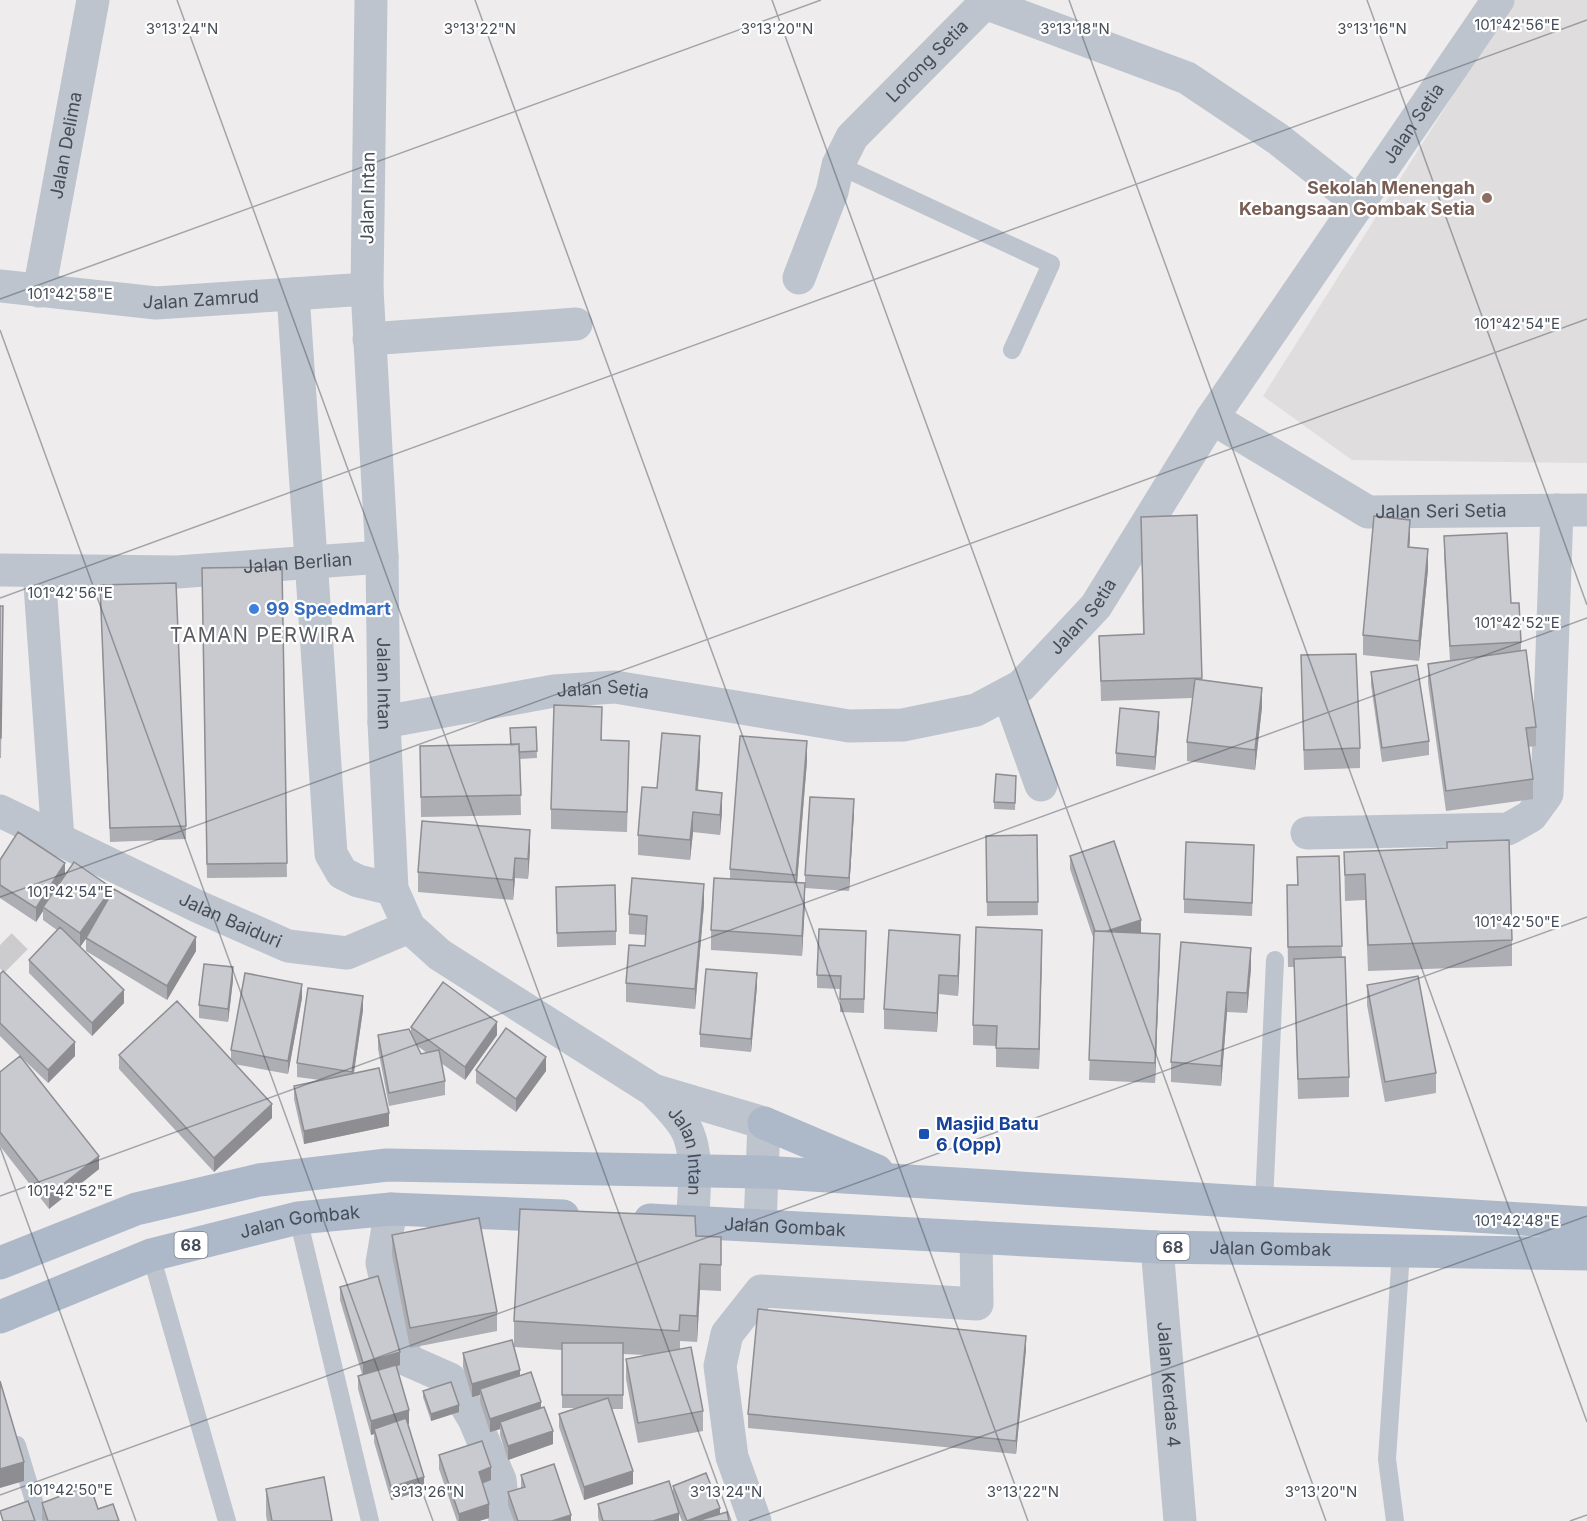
<svg xmlns="http://www.w3.org/2000/svg" width="1587" height="1521" font-family="Inter,sans-serif">
<style>
.education{fill:#dfdddd}
.lines{fill:none;stroke-linecap:round;stroke-linejoin:round}
.minor-tunnel{stroke:#ccccce;stroke-width:33;stroke-dasharray:33 16;stroke-linecap:butt}
.service{stroke:#bdc4cd;stroke-width:18}
.minor{stroke:#bdc4cd;stroke-width:33}
.primary{stroke:#adb8c9;stroke-width:33}
.wall{fill:#adaeb3;fill-rule:evenodd}
.shaded-wall{fill:#8d8d92}
.building{fill:#c9cad0;stroke:#8d8d92;stroke-width:1.5}
.ticks{fill:none;stroke:#454d58;stroke-width:1.5;stroke-opacity:0.45}
.education-dot{fill:#8d6e63;stroke:#fff;stroke-width:2}
.shop-dot{fill:#3f7fe0;stroke:#fff;stroke-width:2}
.transit-dot{fill:#1a4fb4;stroke:#fff;stroke-width:2}
.labels{text-anchor:middle;stroke-width:4.5;stroke-linejoin:round;paint-order:stroke}
.shield{fill:#fff;stroke:#7d828a;stroke-width:1.5}
.shield-label{font-size:16px;font-weight:bold;fill:#454d58}
.street-label{font-size:18px;fill:#454d58;stroke:#fff}
.education-label{font-size:18px;font-weight:bold;fill:#785e54;stroke:#fff;text-anchor:end}
.shop-label{font-size:18px;font-weight:bold;fill:#366cbe;stroke:#fff;text-anchor:start}
.transit-label{font-size:18px;font-weight:bold;fill:#164399;stroke:#fff;text-anchor:start}
.neighbourhood-label{font-size:20px;letter-spacing:1.5px;fill:#595b60;stroke:#fff}
.ticks-label{font-size:15px;text-anchor:middle;fill:#454d58;stroke:#fff;stroke-width:4.5;stroke-linejoin:round;paint-order:stroke}
</style>
<rect width="100%" height="100%" fill="#eeecec"/>
<path class="education" d="M1513 0H1587V463L1352 460 1263 396Z"/>
<g class="lines">
<path class="minor-tunnel" d="M0 945 16 961"/>
<path class="service" d="M838 165 1051 264 1012 350
M1264 1203 1275 960
M298 1218 370 1521
M151 1255 227 1521
M17 1445 40 1521
M1395 1521 1387 1459 1401 1252"/>
<g class="minor">
<path id="s1" d="M371 0 367 289 382 557 384 722 392 889 409 927 440 955 653 1090C664 1102 681 1117 688 1133 699 1159 693 1194 693 1221"/>
<path id="s2" d="M799 278 832 192 838 165 852 137 985 3 1187 78 1278 139 1360 204"/>
<path id="s3" d="M0 286 156 303 367 289"/>
<path id="s4" d="M39 291 93 0"/>
<path d="M293 294 331 854 342 873 358 881 392 889"/>
<path d="M369 339 576 324"/>
<path id="s5" d="M1212 418 1368 512 1587 510"/>
<path id="s6" d="M0 570 177 572 382 557"/>
<path d="M39 571 58 839"/>
<path d="M1008 693 1041 785"/>
<path id="s7" d="M384 722 554 691 615 687 849 726 903 725 976 710 1021 686 1096 606 1212 418 1498 0"/>
<path id="s8" d="M0 811 199 907 288 946 347 953 409 927"/>
<path d="M1307 833 1508 829 1531 816 1547 794 1557 510"/>
<path d="M653 1090 764 1123 760 1225"/>
<path d="M391 1209 382 1263 393 1312 407 1360 450 1379 474 1419 500 1480 505 1521"/>
<path id="s9" d="M1157 1247 1180 1521"/>
<path d="M755 1521 732 1457 720 1366 727 1334 761 1291 977 1304 976 1237"/>
</g>
<g class="primary">
<path d="M764 1123 877 1171"/>
<path id="s10" d="M650 1220 1157 1247 1587 1254"/>
<path d="M0 1263 136 1209 259 1180 387 1165 762 1172 1587 1223"/>
<path id="s11" d="M0 1317 151 1255 298 1218 391 1209 563 1216"/>
</g>
</g>
<path class="wall" d="M1197 515 1202 680 1262 707 1255 770 1187 761V742L1193 698 1101 701 1099 636 1143 634 1141 517Z
M1444 536 1511 603 1521 642V651L1536 727V746L1528 747 1533 779V799L1446 811 1428 683V664L1450 661 1444 556Z
M1410 539 1409 547 1428 569 1419 661 1363 655V635Z
M282 567 287 877 207 878 202 568Z
M100 585 186 826V839L110 842Z
M0 606H3L1 758H0Z
M1301 655 1360 748V768L1304 770Z
M1371 672 1429 741V755L1382 762 1371 685Z
M602 707V740L629 760 627 832 551 829V809Z
M1159 725 1155 770 1116 766V753Z
M536 727 537 758 520 759 521 815 421 817 420 746 511 745Z
M700 756 698 791 722 812 720 835 693 832 690 860 638 855V835L657 788Z
M807 761 797 883 805 903 802 956 711 950V930L730 879V869Z
M1016 776 1015 810 994 809V802Z
M854 813 849 891 805 888V875Z
M1037 835 1038 915 987 916 986 836Z
M530 850 528 879 515 878 513 900 418 892V872Z
M1344 852 1512 940V966L1368 971 1365 900 1345 901Z
M1070 856 1160 954 1155 1083 1089 1080 1094 940 1070 869Z
M1339 856 1342 957 1349 1077V1097L1298 1099 1294 967H1288L1287 904 1297 885V857Z
M1254 858 1252 916 1184 913V899Z
M0 860 65 874 112 893 196 951 167 1000 86 951V939L80 947 78 945 124 1003 92 1036 29 973V960L57 930 43 920V911L36 922 0 898Z
M556 887 616 931V945L557 947Z
M704 904 695 1009 626 1002V983L645 946 646 935 629 934V914Z
M1181 942 1251 968 1247 1013 1227 1012 1221 1086 1171 1082V1062Z
M866 944 864 1013 840 1012V989L817 988V975Z
M1042 949 1039 1069 996 1067V1046L973 1045V1025Z
M960 955 958 996 939 994 937 1032 884 1029V1009Z
M0 974 75 1056 48 1083 20 1056 99 1169 49 1209 0 1146V1072L20 1056 0 1036Z
M233 980 228 1022 199 1018V1005Z
M1367 985 1436 1073V1093L1385 1102 1367 1005Z
M757 986 751 1052 700 1047V1034Z
M302 998 288 1074 234 1064 272 1118 214 1172 119 1069V1055L231 1060V1050Z
M363 1010 354 1073 389 1126 304 1144 294 1099V1086L320 1080 297 1077V1063Z
M411 1027 497 1035 465 1080 441 1063 445 1081V1095L389 1106 378 1049V1035L411 1033ZM416 1045 427 1053 421 1054Z
M476 1070 546 1071 516 1112 476 1083Z
M392 1235 497 1312V1331L410 1348 392 1255Z
M696 1236 721 1237V1291L700 1290 697 1342 680 1341V1349L703 1411V1431L638 1443 626 1379V1359L646 1355 623 1354V1409H612L633 1484 584 1500 559 1427V1414L576 1408H562V1350L514 1347V1321Z
M340 1287 400 1365 396 1367 409 1424H407L424 1490 391 1500 374 1442V1434L371 1435 358 1389V1376L362 1374 340 1300Z
M1026 1349 1016 1454 748 1428V1414Z
M463 1353 520 1375 541 1408 553 1444 508 1460 500 1435V1429L490 1432 480 1402V1395L472 1397 463 1367Z
M423 1391 459 1412 431 1421 423 1397Z
M439 1455 491 1480 483 1483 489 1518 479 1521H457L439 1469Z
M521 1475 571 1521H514L508 1505V1492L521 1488Z
M673 1486 729 1521H682L679 1514V1521H599L598 1517V1504L673 1494Z
M266 1489 332 1521H267L266 1515Z
M42 1503 119 1521H42Z"/>
<path class="shaded-wall" d="M1410 520V539L1408 567V547Z
M1428 549V569L1419 661V641Z
M1262 688V707L1255 770V750Z
M1159 712V725L1155 770V757Z
M700 736V756L696 810V790Z
M807 741V761L796 895V875Z
M722 793V812L720 835V815Z
M854 799V813L849 891V878Z
M693 812V832L690 860V840Z
M530 830V850L528 879V859Z
M515 858V878L513 900V880Z
M65 863V876L43 907V911L36 922V908Z
M805 883V903L802 956V936Z
M704 884V904L695 1009V989Z
M112 888V902L80 947V933Z
M1141 920V933L1096 935Z
M1042 930V949L1039 1069V1049Z
M1160 934V954L1155 1083V1063Z
M960 935V955L958 996V976Z
M196 937V951L167 1000V986Z
M1251 948V968L1247 1013V993Z
M233 967V980L228 1022V1009Z
M757 973V986L751 1052V1039Z
M939 975V994L937 1032V1013Z
M302 984V998L288 1074V1061Z
M124 990V1003L92 1036V1023Z
M1227 992V1012L1221 1086V1066Z
M363 996V1010L352 1085V1072Z
M497 1022V1035L465 1080V1067Z
M75 1042V1056L48 1083V1070Z
M546 1057V1071L516 1112V1099Z
M272 1104V1118L214 1172V1158Z
M389 1113V1126L304 1144V1131Z
M99 1156V1169L49 1209V1195Z
M700 1264V1290L697 1342V1316Z
M1026 1336V1349L1016 1454V1441Z
M400 1352V1365L363 1377V1363Z
M520 1370V1384L480 1389V1395L472 1397V1384Z
M541 1402V1415L500 1422V1429L490 1432V1419Z
M459 1405V1412L431 1421V1414Z
M409 1410V1424L375 1434 374 1429V1434L371 1435V1421Z
M553 1431V1444L508 1460V1446Z
M24 1462V1481L0 1488V1469Z
M491 1467V1480L479 1485V1472Z
M633 1471V1484L584 1500V1487Z
M424 1477V1490L391 1500V1487Z
M489 1504V1518L479 1521H459V1514Z
M720 1508V1521H687Z
M679 1513V1521H653Z
M571 1515V1521H552Z"/>
<path class="building" d="M1197 515 1202 678 1101 681 1099 636 1144 634 1141 517Z
M1374 516 1410 520 1408 547 1428 549 1419 641 1363 635Z
M1507 533 1511 603H1519L1521 642 1450 646 1444 536Z
M282 567 287 863 207 864 202 568Z
M176 583 186 826 110 828 100 585Z
M0 606H3L1 738H0Z
M1526 650 1536 727 1526 728 1533 779 1446 791 1428 664Z
M1356 654 1360 748 1304 750 1301 655Z
M1417 665 1429 741 1382 748 1371 672Z
M1195 679 1262 688 1255 750 1187 742Z
M554 705 602 707 601 740 629 741 627 812 551 809Z
M1120 708 1159 712 1155 757 1116 753Z
M536 727 537 751 519 752V744L511 745 510 728Z
M662 733 700 736 696 790 722 793 720 815 693 812 690 840 638 835 642 787 657 788Z
M740 736 807 741 796 875 730 869Z
M519 744 521 795 421 797 420 746Z
M996 774 1016 776 1015 803 994 802Z
M810 797 854 799 849 878 805 875Z
M422 821 530 830 528 859 515 858 513 880 418 872Z
M18 832 65 863 36 908 0 885V860Z
M1037 835 1038 902H987L986 836Z
M1509 840 1512 940 1368 945 1365 874 1345 875 1344 852 1447 848V842Z
M1114 841 1141 920 1107 931H1095L1070 856Z
M1186 842 1254 845 1252 903 1184 899Z
M1339 856 1342 946 1288 947 1287 885H1298L1297 857Z
M74 862 112 888 80 933 43 907Z
M632 878 704 884 695 989 626 983 629 945 645 946 647 916 629 914Z
M714 878 805 883 802 936 711 930Z
M615 885 616 931 557 933 556 887Z
M114 889 196 937 167 986 86 938Z
M60 927 124 990 92 1023 29 960Z
M976 927 1042 930 1039 1049 996 1048 997 1026 973 1025Z
M819 929 866 931 864 999H840L841 976 817 975Z
M889 930 960 935 958 976 939 975 937 1013 884 1009Z
M1094 931 1160 934 1155 1063 1089 1060Z
M1181 942 1251 948 1247 993 1227 992 1221 1066 1171 1062Z
M1345 957 1349 1077 1298 1079 1294 959Z
M204 964 233 967 228 1009 199 1005Z
M706 969 757 973 751 1039 700 1034Z
M3 971 75 1042 48 1070 0 1023V974Z
M245 973 302 984 288 1061 231 1050Z
M1418 976 1436 1073 1385 1082 1367 985Z
M443 982 497 1022 465 1067 411 1027Z
M308 988 363 996 352 1072 297 1063Z
M177 1001 272 1104 214 1158 119 1055Z
M506 1028 546 1057 516 1099 476 1070Z
M409 1029 421 1054 439 1050 445 1081 389 1093 378 1035Z
M20 1056 99 1156 49 1195 0 1132V1072Z
M379 1068 389 1113 304 1131 294 1086Z
M520 1209 695 1216 696 1236 721 1237V1265L700 1264 697 1316 680 1315 679 1331 514 1321Z
M479 1218 497 1312 410 1328 392 1235Z
M378 1276 400 1352 363 1363 340 1287Z
M758 1309 1026 1336 1016 1441 748 1414Z
M512 1340 520 1370 472 1384 463 1353Z
M562 1343H623V1395H562Z
M691 1347 703 1411 638 1423 626 1359Z
M396 1365 409 1410 371 1421 358 1376Z
M531 1372 541 1402 490 1419 480 1389Z
M0 1381 24 1462 0 1469Z
M451 1382 459 1405 431 1414 423 1391Z
M608 1398 633 1471 584 1487 559 1414Z
M544 1407 553 1431 508 1446 500 1422Z
M406 1418 424 1477 391 1487 374 1429Z
M482 1441 491 1467 479 1472 489 1504 459 1514 439 1455Z
M554 1464 571 1515 552 1521H518L508 1492 525 1487 521 1475Z
M706 1473 720 1508 687 1521 673 1486Z
M324 1477 332 1521H272L266 1489Z
M669 1481 679 1513 653 1521H603L598 1504Z
M90 1485 98 1509 113 1504 119 1521H48L42 1503Z
M28 1501 35 1521H3L0 1511Z
M727 1512 729 1521H697Z"/>
<path class="ticks" d="M177 0 731 1521M475 0 1028 1521M772 0 1326 1521M1069 0 1587 1422M1367 0 1587 605M0 299 821 0M0 330 433 1521M0 598 1587 20M0 897 1587 319M0 1147 136 1521M0 1196 1587 618M0 1495 1587 917M749 1521 1587 1216M1570 1521 1587 1515"/>
<circle class="education-dot" cx="1487" cy="198" r="6"/>
<circle class="shop-dot" cx="254" cy="609" r="6"/>
<rect class="transit-dot" x="918" y="1128" width="12" height="12" rx="3"/>
<g class="labels">
<g class="shield">
<rect x="174.5" y="1232" width="33" height="26" rx="4.5"/>
<rect x="1156.5" y="1234" width="33" height="26" rx="4.5"/>
</g>
<g class="shield-label">
<text x="191" y="1251">68</text>
<text x="1173" y="1253">68</text>
</g>
<g class="street-label">
<text dy="6" stroke="none"><textPath href="#s2" startOffset="258">Lorong Setia</textPath></text>
<text dy="6" stroke="none"><textPath href="#s7" startOffset="1338">Jalan Setia</textPath></text>
<text dy="6" stroke="none"><textPath href="#s4" startOffset="148">Jalan Delima</textPath></text>
<text transform="translate(368 198) rotate(-89)" y="6">Jalan Intan</text>
<text dy="6" stroke="none"><textPath href="#s3" startOffset="202">Jalan Zamrud</textPath></text>
<text dy="6" stroke="none"><textPath href="#s5" startOffset="255">Jalan Seri Setia</textPath></text>
<text dy="6" stroke="none"><textPath href="#s6" startOffset="298">Jalan Berlian</textPath></text>
<text dy="6" stroke="none"><textPath href="#s7" startOffset="744">Jalan Setia</textPath></text>
<text dy="6" stroke="none"><textPath href="#s1" startOffset="684">Jalan Intan</textPath></text>
<text dy="6" stroke="none"><textPath href="#s7" startOffset="222">Jalan Setia</textPath></text>
<text dy="6" stroke="none"><textPath href="#s8" startOffset="255">Jalan Baiduri</textPath></text>
<text dy="6" stroke="none"><textPath href="#s1" startOffset="1298">Jalan Intan</textPath></text>
<text dy="6" stroke="none"><textPath href="#s11" startOffset="316">Jalan Gombak</textPath></text>
<text dy="6" stroke="none"><textPath href="#s10" startOffset="135">Jalan Gombak</textPath></text>
<text dy="6" stroke="none"><textPath href="#s10" startOffset="621">Jalan Gombak</textPath></text>
<text dy="6" stroke="none"><textPath href="#s9" startOffset="138">Jalan Kerdas 4</textPath></text>
</g>
<g class="education-label">
<text x="1475" y="194">Sekolah Menengah<tspan x="1475" dy="21">Kebangsaan Gombak Setia</tspan></text>
</g>
<g class="shop-label">
<text x="266" y="615">99 Speedmart</text>
</g>
<g class="transit-label">
<text x="936" y="1130">Masjid Batu<tspan x="936" dy="21">6 (Opp)</tspan></text>
</g>
<g class="neighbourhood-label">
<text x="263" y="642">TAMAN PERWIRA</text>
</g>
</g>
<g class="ticks-label">
<text x="1517" y="30">101°42'56"E</text>
<text x="182" y="34">3°13'24"N</text>
<text x="480" y="34">3°13'22"N</text>
<text x="777" y="34">3°13'20"N</text>
<text x="1075" y="34">3°13'18"N</text>
<text x="1372" y="34">3°13'16"N</text>
<text x="70" y="299">101°42'58"E</text>
<text x="1517" y="329">101°42'54"E</text>
<text x="70" y="598">101°42'56"E</text>
<text x="1517" y="628">101°42'52"E</text>
<text x="70" y="897">101°42'54"E</text>
<text x="1517" y="927">101°42'50"E</text>
<text x="70" y="1196">101°42'52"E</text>
<text x="1517" y="1226">101°42'48"E</text>
<text x="70" y="1495">101°42'50"E</text>
<text x="428" y="1497">3°13'26"N</text>
<text x="726" y="1497">3°13'24"N</text>
<text x="1023" y="1497">3°13'22"N</text>
<text x="1321" y="1497">3°13'20"N</text>
</g>
</svg>
